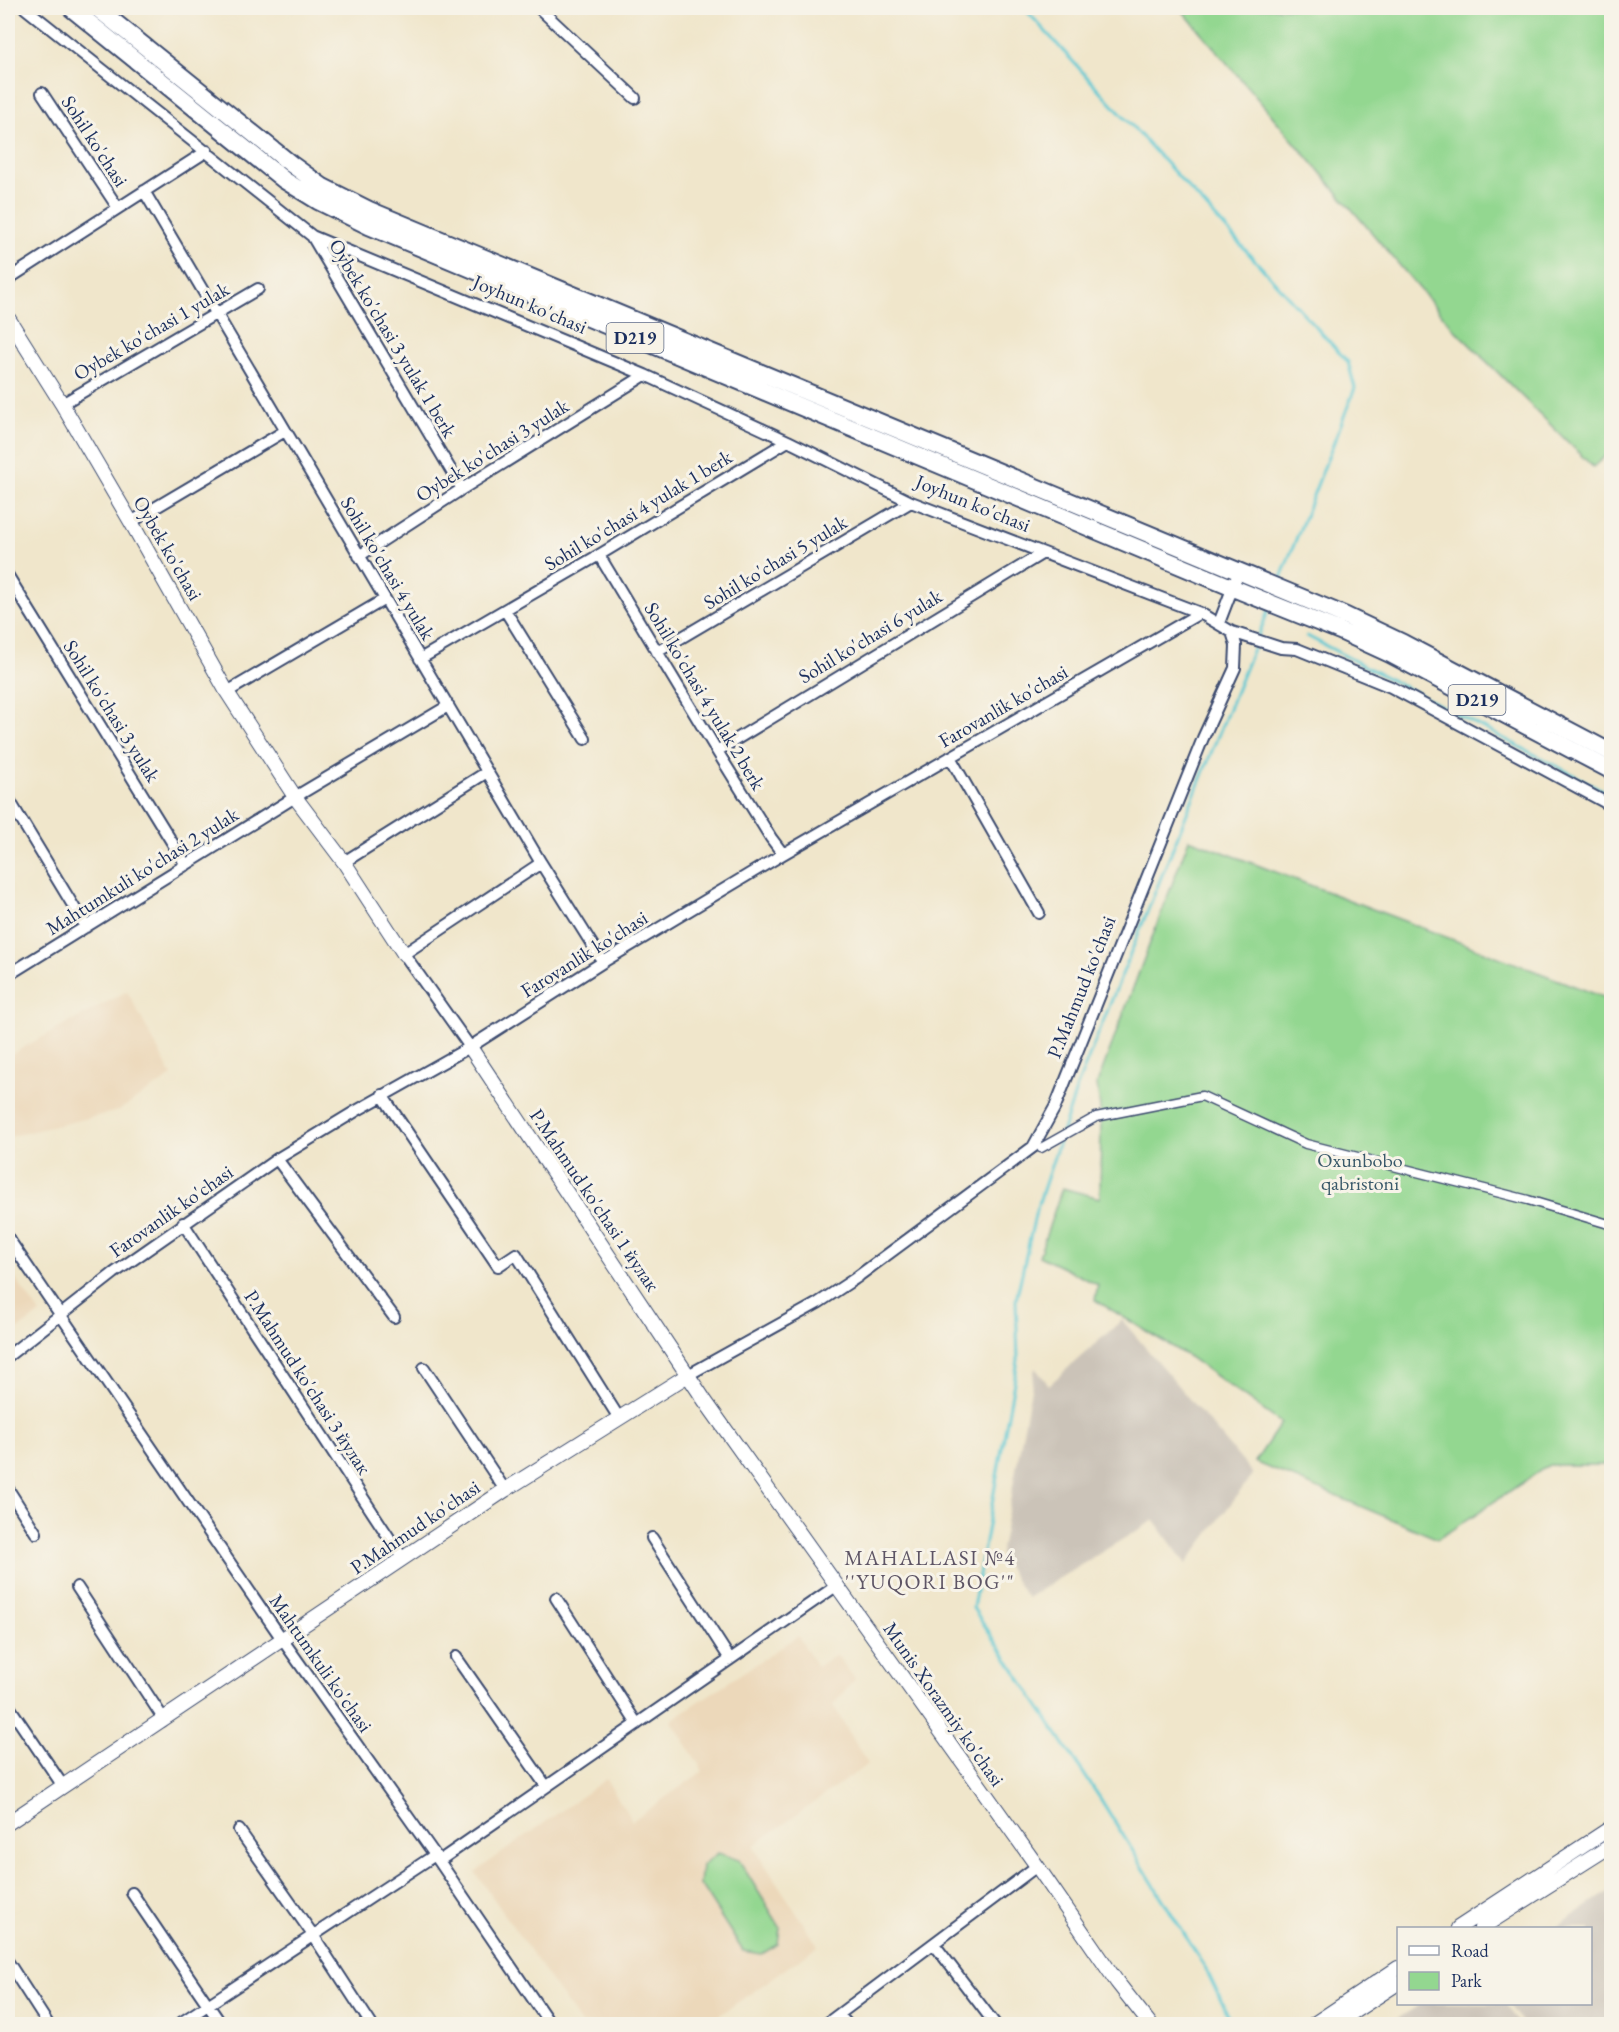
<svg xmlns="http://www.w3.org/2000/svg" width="1619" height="2032" font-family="'EB Garamond',serif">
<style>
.built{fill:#ecd8ba}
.industrial{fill:#cbc3b8}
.green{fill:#93d790;stroke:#578377;stroke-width:1.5}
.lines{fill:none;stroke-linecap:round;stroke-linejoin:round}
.stream{stroke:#5cc8d3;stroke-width:3}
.pedestrian-casing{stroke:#3b4a6e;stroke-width:11}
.minor-casing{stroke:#3b4a6e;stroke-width:14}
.tertiary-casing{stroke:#3b4a6e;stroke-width:16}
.primary-casing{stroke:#3b4a6e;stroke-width:20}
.pedestrian{stroke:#fff;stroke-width:8}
.minor{stroke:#fff;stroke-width:10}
.tertiary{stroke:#fff;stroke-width:14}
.primary{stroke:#fff;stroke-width:16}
.labels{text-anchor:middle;stroke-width:6;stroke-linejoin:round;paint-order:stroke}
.shield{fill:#f7f3e8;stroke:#5d6a87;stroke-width:1.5}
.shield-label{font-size:18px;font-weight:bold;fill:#1b2f5e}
.street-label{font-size:20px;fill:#1b2f5e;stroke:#f7f3e8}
.park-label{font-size:20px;fill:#39596a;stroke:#f7f3e8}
.neighbourhood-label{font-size:21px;letter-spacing:1.5px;fill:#5e5565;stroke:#f7f3e8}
</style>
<rect width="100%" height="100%" fill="#f7f3e8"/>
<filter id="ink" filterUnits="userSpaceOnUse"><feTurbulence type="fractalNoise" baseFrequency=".0167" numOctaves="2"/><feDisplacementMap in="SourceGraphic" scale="12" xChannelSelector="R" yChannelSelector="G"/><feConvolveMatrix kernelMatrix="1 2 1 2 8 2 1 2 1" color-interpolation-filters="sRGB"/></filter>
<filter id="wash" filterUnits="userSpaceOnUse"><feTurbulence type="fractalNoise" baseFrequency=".008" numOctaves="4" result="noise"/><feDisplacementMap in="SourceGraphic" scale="24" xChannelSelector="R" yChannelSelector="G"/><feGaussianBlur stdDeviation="1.35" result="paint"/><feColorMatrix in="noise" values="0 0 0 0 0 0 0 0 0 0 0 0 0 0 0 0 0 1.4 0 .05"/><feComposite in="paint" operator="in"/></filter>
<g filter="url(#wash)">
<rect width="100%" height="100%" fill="#f0e6cb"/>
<path class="built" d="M127 991 172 1076 118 1111 8 1137V1056Z
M8 1268 40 1314 8 1336Z
M798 1636 817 1667 836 1654 855 1679 833 1705 868 1764 753 1846 818 1946 707 2024H581L475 1872 606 1779 632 1821 703 1771 671 1720Z"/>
<path class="industrial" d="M1122 1320 1253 1474 1186 1564 1154 1520 1027 1598 1000 1555 1035 1368 1049 1385Z
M1611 1890V2024H1523L1508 2004H1590V1928H1555Z
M1421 2004H1505L1519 2024H1389Z"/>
<path class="green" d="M1180 8H1611V451L1593 467 1454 329Z
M1189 839 1611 1000V1465H1549L1438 1539 1255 1462 1281 1423 1189 1357 1095 1300 1098 1285 1039 1256 1062 1188 1100 1198 1101 1116 1097 1084Z
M718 1853 739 1860 780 1927 778 1944 762 1954 743 1951 700 1884 702 1865Z"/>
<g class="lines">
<path class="stream" d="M1024 8 1348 362 1355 388 1279 583
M1307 636 1612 795
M1062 1133 1078 1084 1269 609
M1060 1139 1036 1211 1016 1300 1018 1360 973 1608 1100 1798 1206 1969 1232 2024"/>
</g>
</g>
<g filter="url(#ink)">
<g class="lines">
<defs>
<path id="pedestrian" d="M1041 1148 1096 1117 1202 1096 1306 1144 1528 1200 1612 1225"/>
<path id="minor" d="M25 8 312 236 645 375 788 441 911 502 1200 613 1232 632 1281 648 1297 649 1391 687 1612 806
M539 8 635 98
M42 93 118 208
M144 191 541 863 603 962
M312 236 462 489
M8 279 207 151
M62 404 258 289
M131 522 285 431
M599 555 717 751 771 838 783 854
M359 556 462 489 645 375
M8 576 186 865
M505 610 585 739
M1219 623 1239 571
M657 652 911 502
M420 659 599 555 788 441
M227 692 385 599
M717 751 1043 553
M950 757 1039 913
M8 798 86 927
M344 862 487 772
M8 975 295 797 448 706
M470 1047 404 954 541 863
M382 1095 498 1266 516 1254 619 1418
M277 1159 394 1317
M183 1223 403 1559
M8 1238 282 1639 435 1855 550 2024
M853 1280 1033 1147 1055 1107 1203 738 1235 668 1236 645 1232 632
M8 1356 114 1273 277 1159 356 1111 470 1047 603 962 783 854 1200 613
M424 1368 505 1490
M688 1375 818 1303 859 1276
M8 1489 36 1533
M652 1538 730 1659
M77 1587 161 1715 162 1721
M556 1598 637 1724
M456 1657 546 1786
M8 1705 63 1786
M239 1830 313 1935 371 2024
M439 1861 836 1586
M132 1893 221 2024
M934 1944 995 2024
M8 1962 48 2024
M839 2015 847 2024
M179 2024 435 1855
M826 2024 1037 1866"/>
<path id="tertiary" d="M8 318 62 404 131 522 227 692 295 797 344 862 404 954
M470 1047 705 1401 1037 1866 1117 1982 1150 2024
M8 1823 505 1490 688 1375
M1458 1928 1612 1827
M1481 1928 1612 1845
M1314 2024 1398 1968
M1335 2024 1398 1983"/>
<path id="primary" d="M71 8 284 180 318 201 369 226 1243 592 1340 631 1390 654 1612 771
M97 8 291 164 323 187 369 210 1346 616 1403 643 1612 753"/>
</defs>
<use href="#pedestrian" class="pedestrian-casing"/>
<use href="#minor" class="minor-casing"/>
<use href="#tertiary" class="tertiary-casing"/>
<use href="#primary" class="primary-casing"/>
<use href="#pedestrian" class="pedestrian"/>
<use href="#minor" class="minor"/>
<use href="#tertiary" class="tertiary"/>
<use href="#primary" class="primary"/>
</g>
</g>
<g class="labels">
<g class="shield">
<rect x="606.5" y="323" width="57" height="30" rx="4.5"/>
<rect x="1448.5" y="685" width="57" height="30" rx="4.5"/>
</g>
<g class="shield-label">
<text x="635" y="344">D219</text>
<text x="1477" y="706">D219</text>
</g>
<g class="street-label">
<text transform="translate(95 141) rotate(57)" y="7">Sohil ko'chasi</text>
<text transform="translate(530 304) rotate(23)" y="7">Joyhun ko'chasi</text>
<text transform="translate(151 331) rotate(-30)" y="7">Oybek ko'chasi 1 yulak</text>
<text transform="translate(393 338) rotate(59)" y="7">Oybek ko'chasi 3 yulak 1 berk</text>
<text transform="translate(492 450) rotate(-32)" y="7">Oybek ko'chasi 3 yulak</text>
<text transform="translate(973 503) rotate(22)" y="7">Joyhun ko'chasi</text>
<text transform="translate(638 510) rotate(-31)" y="7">Sohil ko'chasi 4 yulak 1 berk</text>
<text transform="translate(168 548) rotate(60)" y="7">Oybek ko'chasi</text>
<text transform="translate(775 562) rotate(-31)" y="7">Sohil ko'chasi 5 yulak</text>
<text transform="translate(388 568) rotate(59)" y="7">Sohil ko'chasi 4 yulak</text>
<text transform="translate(870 636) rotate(-31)" y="7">Sohil ko'chasi 6 yulak</text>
<text transform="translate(705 696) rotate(59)" y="7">Sohil ko'chasi 4 yulak 2 berk</text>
<text transform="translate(1003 706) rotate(-30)" y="7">Farovanlik ko'chasi</text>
<text transform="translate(112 711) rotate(58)" y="7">Sohil ko'chasi 3 yulak</text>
<text transform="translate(142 871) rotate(-32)" y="7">Mahtumkuli ko'chasi 2 yulak</text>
<text transform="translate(584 954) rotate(-32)" y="7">Farovanlik ko'chasi</text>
<text transform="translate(1081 987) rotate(-68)" y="7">P.Mahmud ko'chasi</text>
<text transform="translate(595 1200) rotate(56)" y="7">P.Mahmud ko'chasi 1 йулак</text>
<text transform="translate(171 1211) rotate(-35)" y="7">Farovanlik ko'chasi</text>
<text transform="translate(308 1382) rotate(57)" y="7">P.Mahmud ko'chasi 3 йулак</text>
<text transform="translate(415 1527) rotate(-34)" y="7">P.Mahmud ko'chasi</text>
<text transform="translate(321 1663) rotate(55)" y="7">Mahtumkuli ko'chasi</text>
<text transform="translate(944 1704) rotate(55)" y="7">Munis Xorazmiy ko'chasi</text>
</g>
<g class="park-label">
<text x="1360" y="1167">Oxunbobo<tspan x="1360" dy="23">qabristoni</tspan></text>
</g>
<g class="neighbourhood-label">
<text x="930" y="1565">MAHALLASI №4<tspan x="930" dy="24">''YUQORI BOG'"</tspan></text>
</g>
</g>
<rect width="1619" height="2032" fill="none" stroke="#f7f3e8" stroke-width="30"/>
<rect x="1397" y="1927" width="195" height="78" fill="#f7f3e8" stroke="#9fa5b1" stroke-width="1.5"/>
<rect x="1409" y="1946" width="30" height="9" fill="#ffffff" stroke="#9fa5b1" stroke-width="1.5"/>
<text x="1451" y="1957" font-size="18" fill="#1b2f5e">Road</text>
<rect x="1409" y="1972" width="30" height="18" fill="#93d790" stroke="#9fa5b1" stroke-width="1.5"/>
<text x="1451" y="1987" font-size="18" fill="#1b2f5e">Park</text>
</svg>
